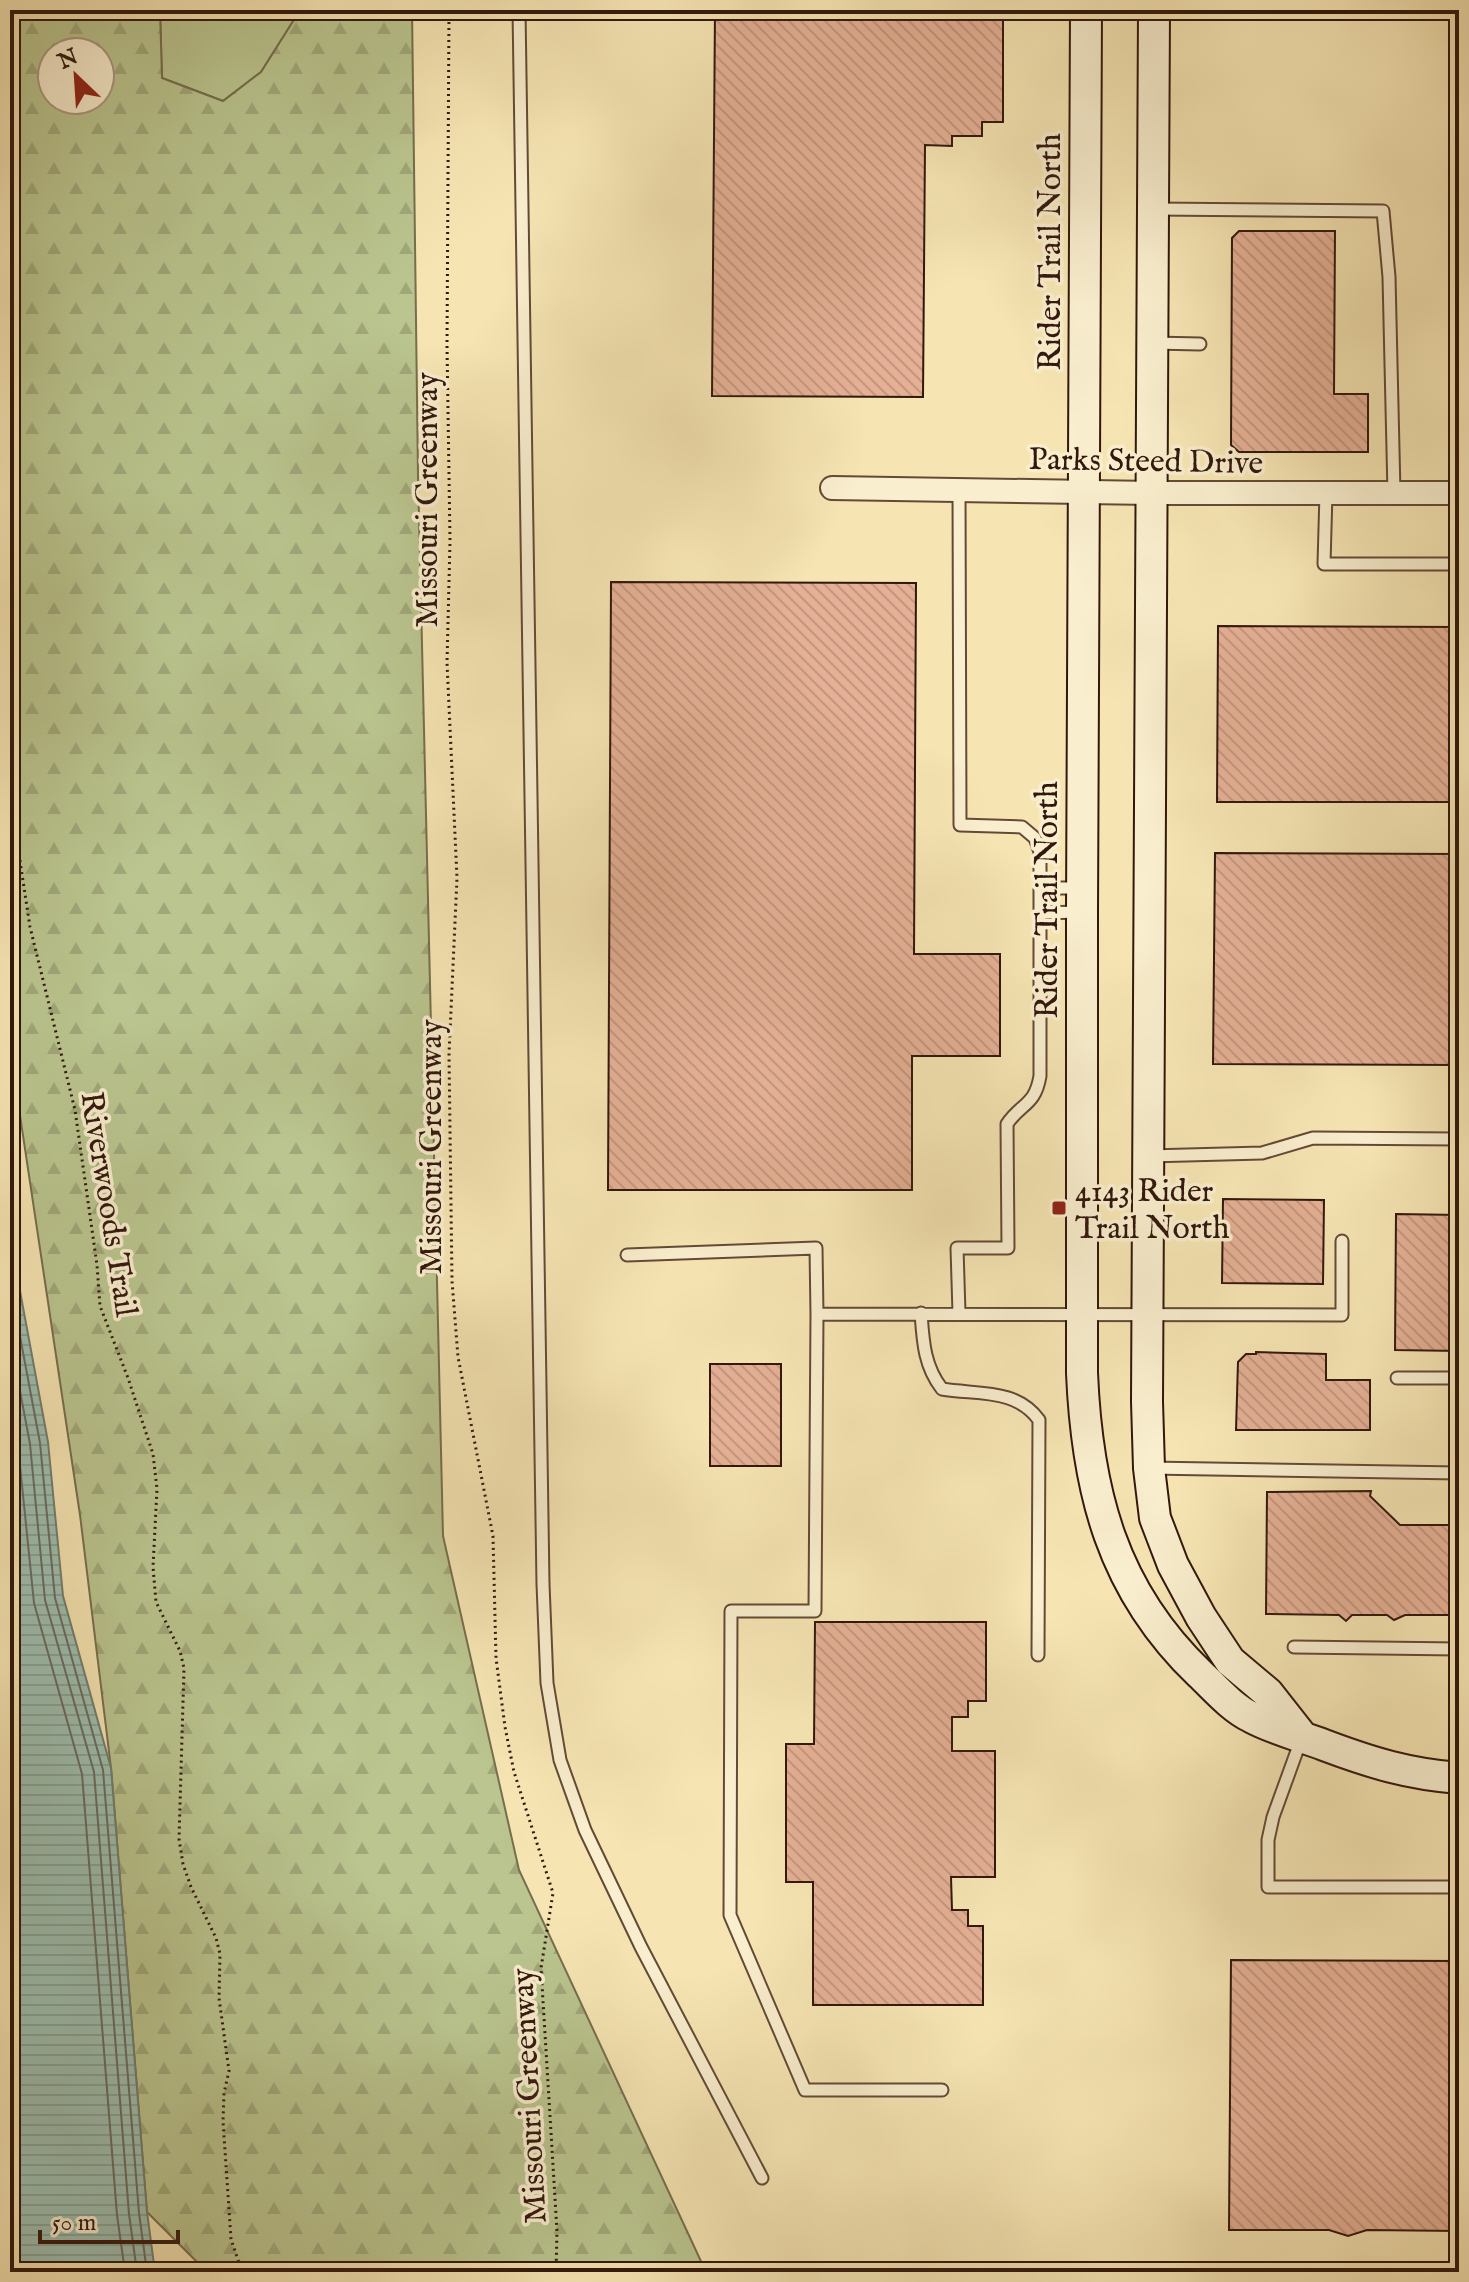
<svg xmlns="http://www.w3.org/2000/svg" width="1469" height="2282" font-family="'IM FELL English',serif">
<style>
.grass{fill:#bac58f;stroke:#766e4e;stroke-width:2}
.forest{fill:url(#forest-firs);stroke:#766e4e;stroke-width:2;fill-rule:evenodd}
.water{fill:url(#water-rules);stroke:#727c6f;stroke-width:2}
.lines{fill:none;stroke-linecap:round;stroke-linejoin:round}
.shore{stroke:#686b5f;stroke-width:2}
.building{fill:url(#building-back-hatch);stroke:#32170d;stroke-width:2}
.lane-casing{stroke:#634a36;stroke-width:15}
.street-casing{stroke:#634a36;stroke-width:26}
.secondary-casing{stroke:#32170d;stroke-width:34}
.path{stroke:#32170d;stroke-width:3;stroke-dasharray:2 4;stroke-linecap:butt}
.lane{stroke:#f9eece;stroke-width:11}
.street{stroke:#f9eece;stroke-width:22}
.secondary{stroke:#f9eece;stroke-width:30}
.poi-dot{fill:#8f2418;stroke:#f9eece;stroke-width:3}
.labels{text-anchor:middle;stroke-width:7;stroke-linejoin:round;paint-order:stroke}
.street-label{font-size:32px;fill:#32170d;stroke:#f9eece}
.poi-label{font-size:32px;fill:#32170d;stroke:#f9eece;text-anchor:start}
</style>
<defs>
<pattern id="forest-firs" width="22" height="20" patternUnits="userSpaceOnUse" patternTransform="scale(2)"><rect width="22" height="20" fill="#bac58f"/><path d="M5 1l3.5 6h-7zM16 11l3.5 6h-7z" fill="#a0a87a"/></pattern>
<pattern id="water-rules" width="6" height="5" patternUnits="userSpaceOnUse" patternTransform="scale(2)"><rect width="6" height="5" fill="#9dbfb1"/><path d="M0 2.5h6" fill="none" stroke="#88a397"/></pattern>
<pattern id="building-back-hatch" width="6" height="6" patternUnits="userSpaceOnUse" patternTransform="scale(2)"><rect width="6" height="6" fill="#e5b095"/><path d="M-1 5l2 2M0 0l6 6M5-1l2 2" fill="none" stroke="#c5977f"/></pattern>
</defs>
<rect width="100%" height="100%" fill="#f6e5b3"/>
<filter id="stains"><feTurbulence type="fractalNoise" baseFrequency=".0025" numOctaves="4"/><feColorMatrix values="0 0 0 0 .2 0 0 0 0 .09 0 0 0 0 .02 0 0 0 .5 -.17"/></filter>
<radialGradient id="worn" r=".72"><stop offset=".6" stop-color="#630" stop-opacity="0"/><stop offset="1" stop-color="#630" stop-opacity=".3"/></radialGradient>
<path class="grass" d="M160 10H297V15L261 72 223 101 162 78Z"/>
<path class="forest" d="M10 10H160L162 78 223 101 261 72 297 15V10H412L418 475 443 1536 519 1870 706 2272H207L147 2212 111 1768 80 1515 10 1049ZM52 52H100V100H52Z"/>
<path class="water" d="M10 1237 48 1442 63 1596 111 1768 147 2212 155 2272H10Z"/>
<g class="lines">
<path class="shore" d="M10 1283 40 1443 55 1598 103 1770 139 2213 147 2272
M10 1338 30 1444 45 1600 94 1772 129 2214 137 2272
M10 1403 18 1446 34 1603 82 1774 117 2215 125 2272"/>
</g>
<path class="building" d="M715 10H1003V122H982V136H952V146L925 145 923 397 712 396Z
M1239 231H1335L1334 394H1368V452H1239L1231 445 1232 238Z
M611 582 916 583 914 954H1000V1056H912V1190H608Z
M1218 626 1459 627V802H1217Z
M1215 853 1459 854V1065L1213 1064Z
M1223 1199 1324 1200 1323 1284 1222 1283Z
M1396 1214 1459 1215V1351L1395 1350Z
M1256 1352 1326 1354V1380H1370V1430H1236L1238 1362 1246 1354H1256Z
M710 1364H781V1466H710Z
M1371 1491 1370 1496 1400 1525H1459V1615H1405L1394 1620 1387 1615H1352L1346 1621 1339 1615 1266 1614 1267 1492Z
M815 1622H986V1701H968V1717H952V1751H995V1877H951L952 1910H968V1926H983V2005H813V1882H786V1744H814Z
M1231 1960 1459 1961V2231L1367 2230 1348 2236 1329 2230H1229Z"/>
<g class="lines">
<defs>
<path id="lane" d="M519 10 543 1584 547 1683 560 1760 585 1830 641 1947 762 2178
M1154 209 1383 211 1389 277 1394 493
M1153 343 1200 344
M959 489 960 825 1022 827 1035 838 1040 852V1076C1035 1106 1021 1103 1007 1124L1008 1248H957L959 1313
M1326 493 1324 564H1459
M1040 888H1081
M1040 913 1080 912
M1149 1156 1262 1153 1313 1138 1459 1139
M627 1255 816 1248 817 1314 1342 1315V1241
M921 1313C923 1341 924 1366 942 1389 977 1395 1016 1388 1039 1420L1038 1655
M817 1314 815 1611H731L730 1915 805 2090H942
M1397 1378H1459
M1149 1468 1459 1473
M1294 1647 1459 1649
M1302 1737 1273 1817 1268 1840V1887H1459"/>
<path id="street" d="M832 488 1152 493H1459"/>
<path id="secondary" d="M1086 10 1082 912V1373C1087 1491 1112 1590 1200 1674 1215 1688 1232 1708 1251 1717 1273 1729 1300 1736 1324 1745 1372 1763 1408 1774 1459 1778
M1154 10 1147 1402 1149 1468 1155 1518 1173 1565 1201 1617 1230 1661 1268 1693 1301 1735"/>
</defs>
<use href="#lane" class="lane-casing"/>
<use href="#street" class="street-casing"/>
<use href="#secondary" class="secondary-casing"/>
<path class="path" d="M449 10 447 345 450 541 447 663 457 878 449 1054 452 1281 458 1357 493 1536 496 1658 505 1727 514 1772 553 1893 541 1968 557 2231 556 2272
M10 795 30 927 75 1110 97 1265 100 1306 128 1378 153 1454 157 1489 153 1567 156 1602 180 1651 184 1668 179 1839 183 1864 191 1887 216 1938 220 1954 219 1998 229 2071 224 2093 223 2121 231 2239 242 2272"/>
<use href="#lane" class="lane"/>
<use href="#street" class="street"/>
<use href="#secondary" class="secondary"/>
</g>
<rect class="poi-dot" x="1051" y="1200" width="16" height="16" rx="4"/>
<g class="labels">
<g class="street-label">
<text transform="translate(1049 252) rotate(-90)" y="11">Rider Trail North</text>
<text transform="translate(1146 460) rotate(1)" y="11">Parks Steed Drive</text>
<text transform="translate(426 500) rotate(-90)" y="11">Missouri Greenway</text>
<text transform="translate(1046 900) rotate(-90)" y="11">Rider Trail North</text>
<text transform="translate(430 1147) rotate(-90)" y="11">Missouri Greenway</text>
<text transform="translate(110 1204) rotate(81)" y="11">Riverwoods Trail</text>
<text transform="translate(528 2096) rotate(-93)" y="11">Missouri Greenway</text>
</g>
<g class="poi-label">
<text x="1075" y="1201">4143 Rider<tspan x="1075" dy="37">Trail North</tspan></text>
</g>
</g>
<rect width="1469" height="2282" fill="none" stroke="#f6e5b3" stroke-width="40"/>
<rect x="12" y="12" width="1445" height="2258" fill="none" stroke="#32170d" stroke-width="4"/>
<rect x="20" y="20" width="1429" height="2242" fill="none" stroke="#32170d" stroke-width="2"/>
<g transform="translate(76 76) rotate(335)"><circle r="38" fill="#f9eece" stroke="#a99881" stroke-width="2"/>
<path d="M0-6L14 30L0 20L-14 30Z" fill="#8f2418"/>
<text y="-12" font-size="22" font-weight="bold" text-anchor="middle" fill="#32170d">N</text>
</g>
<path d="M40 2230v12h138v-12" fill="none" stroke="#32170d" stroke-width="4"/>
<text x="52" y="2230" font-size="24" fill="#32170d" stroke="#f9eece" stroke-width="6" paint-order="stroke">50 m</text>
<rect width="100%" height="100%" filter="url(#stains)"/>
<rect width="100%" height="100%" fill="url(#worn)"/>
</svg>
